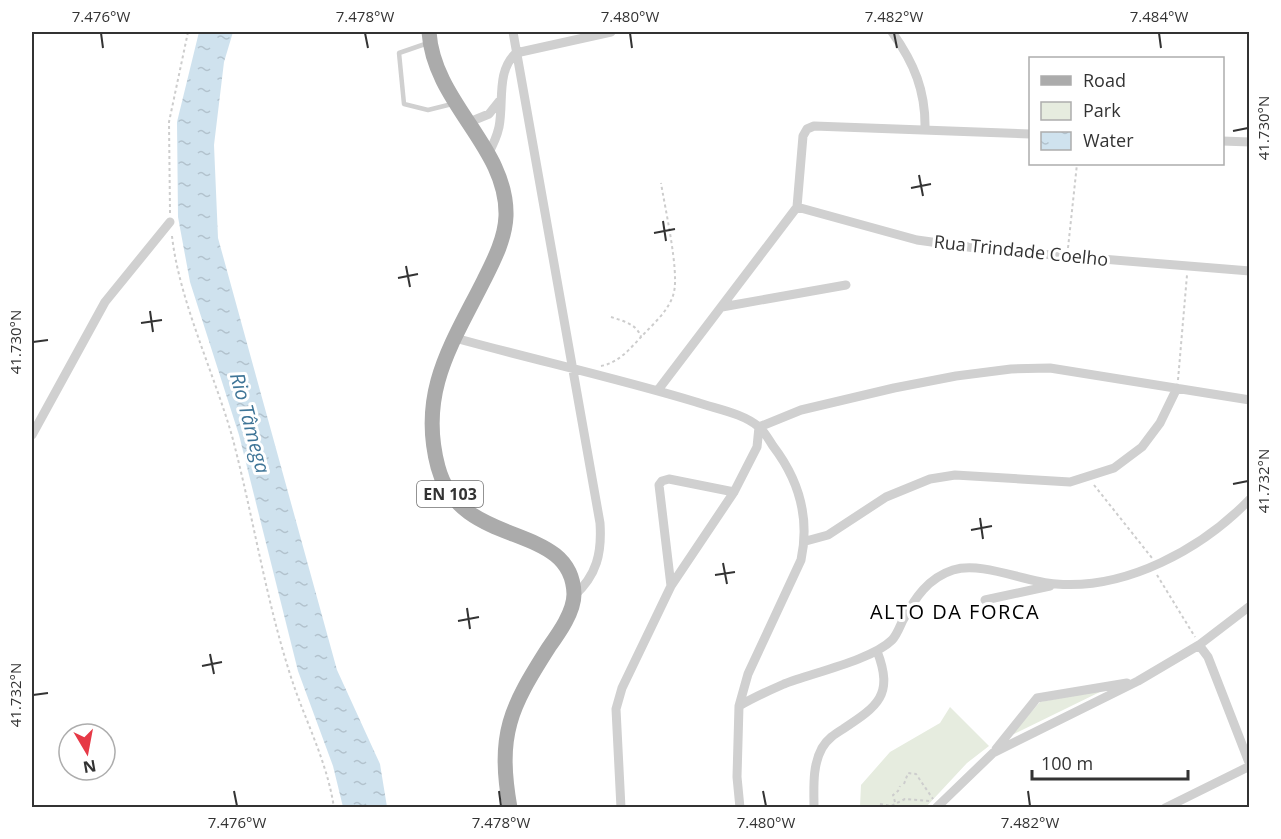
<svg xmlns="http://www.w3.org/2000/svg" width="1281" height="839" font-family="'Open Sans',sans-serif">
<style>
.green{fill:#e6ecdf}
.water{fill:url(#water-ripples)}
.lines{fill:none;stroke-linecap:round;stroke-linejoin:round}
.path{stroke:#cdcdcd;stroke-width:2;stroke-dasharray:3 3;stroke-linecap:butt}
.service{stroke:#d0d0d0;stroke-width:4.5}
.minor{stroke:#d0d0d0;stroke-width:9}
.primary{stroke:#ababab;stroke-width:15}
.ticks{fill:none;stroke:#333;stroke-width:2}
.labels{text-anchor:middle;stroke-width:6;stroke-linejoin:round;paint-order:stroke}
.shield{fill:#fff;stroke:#707070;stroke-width:1.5}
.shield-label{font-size:16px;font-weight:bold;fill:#333}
.street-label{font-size:18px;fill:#333;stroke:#fff}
.water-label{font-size:20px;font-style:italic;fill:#3f7597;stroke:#fff}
.neighbourhood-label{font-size:20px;letter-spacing:1.5px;fill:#000;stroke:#fff}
.neatline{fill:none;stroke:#333;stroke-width:2}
.ticks-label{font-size:15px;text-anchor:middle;fill:#333}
</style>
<defs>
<pattern id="water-ripples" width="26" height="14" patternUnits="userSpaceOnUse" patternTransform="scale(1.5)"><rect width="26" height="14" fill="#cfe2ee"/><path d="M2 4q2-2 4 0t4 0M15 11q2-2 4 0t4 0" fill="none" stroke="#b2c2cd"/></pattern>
</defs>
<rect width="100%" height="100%" fill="#fff"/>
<path class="green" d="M1106 689 1010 736 1040 702Z
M950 707 989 746 967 763 926 807H860L861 785 890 752 940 723Z"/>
<path class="water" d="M199 32H233L224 62 214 145 218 238 337 670 380 764 387 807H343L333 766 298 671 239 435 190 282 178 217 177 122Z"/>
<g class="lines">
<path class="path" d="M170 213 169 122 188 32
M172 236C179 300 214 373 232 436 253 515 265 596 290 674 304 719 327 760 334 808
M1068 248 1077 164
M611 317C623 321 637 324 641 337
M601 366C618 363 630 349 641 337 653 324 670 310 674 292 679 270 665 208 661 183
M1178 380 1187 275
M1094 485 1152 558
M1157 575 1195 637
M904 784 908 773 916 774 933 799
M895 802 893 795 898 791 900 786
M880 804 891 806 905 799 930 801"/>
<path class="service" d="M428 43 399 53 404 104 428 110 452 104"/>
<path class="minor" d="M513 32 600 523C602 553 597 575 574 596
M892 32C914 63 926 91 925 130
M467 123 489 114 501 99
M1222 141 1250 142
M488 154C493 145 497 136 499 127 504 102 496 71 516 53L611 32
M797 207 917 240 990 250 1250 271
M722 307 846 285
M455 338C535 360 617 378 696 402 716 409 743 413 759 427 765 432 769 440 773 446 799 480 810 518 801 560L748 674 739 706
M658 390 797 207 803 136 807 129 814 126 1030 134
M32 435 105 302 170 222
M806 541 828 535 886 497 930 479 955 475 1070 482 1114 468 1142 447 1160 423 1177 388
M671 586 659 485 662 481 669 479 734 492
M985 600 1050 586
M1199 645 1208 657 1250 765
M996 749 1037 698 1127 683
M621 808 616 709 622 688 671 586 734 492 757 447 759 427 801 410 894 388 956 376 1011 369 1050 368 1250 400
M740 808 737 777 739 706C753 698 768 691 784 684 812 673 872 660 892 640 897 635 900 626 903 620 915 598 928 578 953 570 982 561 1025 582 1056 584 1126 590 1202 549 1250 499
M814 808C814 788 812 766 822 748 827 739 835 734 843 729 878 706 894 695 877 651
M936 808 993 753 1138 681 1199 645 1250 606
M1165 808 1250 766"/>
<path class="primary" d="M429 32C434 104 508 147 506 216 505 239 494 260 484 280 452 344 418 392 438 467 460 551 572 520 574 594 574 612 559 633 549 647 510 708 497 734 510 808"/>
</g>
<path class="ticks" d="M101 33 103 48M365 33 368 48M630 33 632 48M894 33 897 48M1159 33 1161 48M1233 131 1248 128M919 175 923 196M911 188 931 184M663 221 666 241M654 233 675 229M406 266 410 287M398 278 418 274M150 311 153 332M141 323 162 320M33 342 48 340M1233 484 1248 481M980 518 983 539M971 530 992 526M723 563 727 584M715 575 735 572M467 608 470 629M458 621 479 617M210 654 214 674M202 666 222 662M33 695 48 693M234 791 237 806M499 791 501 806M763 791 766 806M1028 791 1030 806"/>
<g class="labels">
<rect class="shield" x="417" y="481" width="66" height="26" rx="4.5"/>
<g class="shield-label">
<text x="450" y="500">EN 103</text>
</g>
<g class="street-label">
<text transform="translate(1021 251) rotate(6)" y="6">Rua Trindade Coelho</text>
</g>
<g class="water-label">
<text transform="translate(250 423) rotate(75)" y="7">Rio Tâmega</text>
</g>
<g class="neighbourhood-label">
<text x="955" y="619">ALTO DA FORCA</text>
</g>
</g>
<rect width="1281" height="839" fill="none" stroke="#ffffff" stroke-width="66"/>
<rect x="1029" y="57" width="195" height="108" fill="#ffffff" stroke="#adadad" stroke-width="1.5"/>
<rect x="1041" y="76" width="30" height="9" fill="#ababab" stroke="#adadad" stroke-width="1.5"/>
<text x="1083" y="87" font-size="18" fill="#333333">Road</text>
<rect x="1041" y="102" width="30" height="18" fill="#e6ecdf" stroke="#adadad" stroke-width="1.5"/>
<text x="1083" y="117" font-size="18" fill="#333333">Park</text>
<rect x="1041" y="132" width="30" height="18" fill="url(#water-ripples)" stroke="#adadad" stroke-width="1.5"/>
<text x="1083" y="147" font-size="18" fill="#333333">Water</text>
<g transform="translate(87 752) rotate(170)"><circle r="28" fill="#ffffff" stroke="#adadad" stroke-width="1.5"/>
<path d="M0-4.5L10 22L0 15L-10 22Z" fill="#e63946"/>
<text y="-9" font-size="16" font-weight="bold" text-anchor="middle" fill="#333333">N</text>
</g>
<path d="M1032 770v9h156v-9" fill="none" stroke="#333333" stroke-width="3"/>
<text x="1041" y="770" font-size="18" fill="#333333" stroke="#ffffff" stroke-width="4.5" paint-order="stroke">100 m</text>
<rect x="33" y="33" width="1215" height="773" class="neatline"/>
<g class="ticks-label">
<text x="101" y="22">7.476°W</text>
<text x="365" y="22">7.478°W</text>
<text x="630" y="22">7.480°W</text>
<text x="894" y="22">7.482°W</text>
<text x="1159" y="22">7.484°W</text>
<text transform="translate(1264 128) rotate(-90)" y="5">41.730°N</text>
<text transform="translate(16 342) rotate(-90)" y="5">41.730°N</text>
<text transform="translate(1264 481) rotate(-90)" y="5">41.732°N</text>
<text transform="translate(16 695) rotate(-90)" y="5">41.732°N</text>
<text x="237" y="828">7.476°W</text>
<text x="501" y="828">7.478°W</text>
<text x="766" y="828">7.480°W</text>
<text x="1030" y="828">7.482°W</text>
</g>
</svg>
